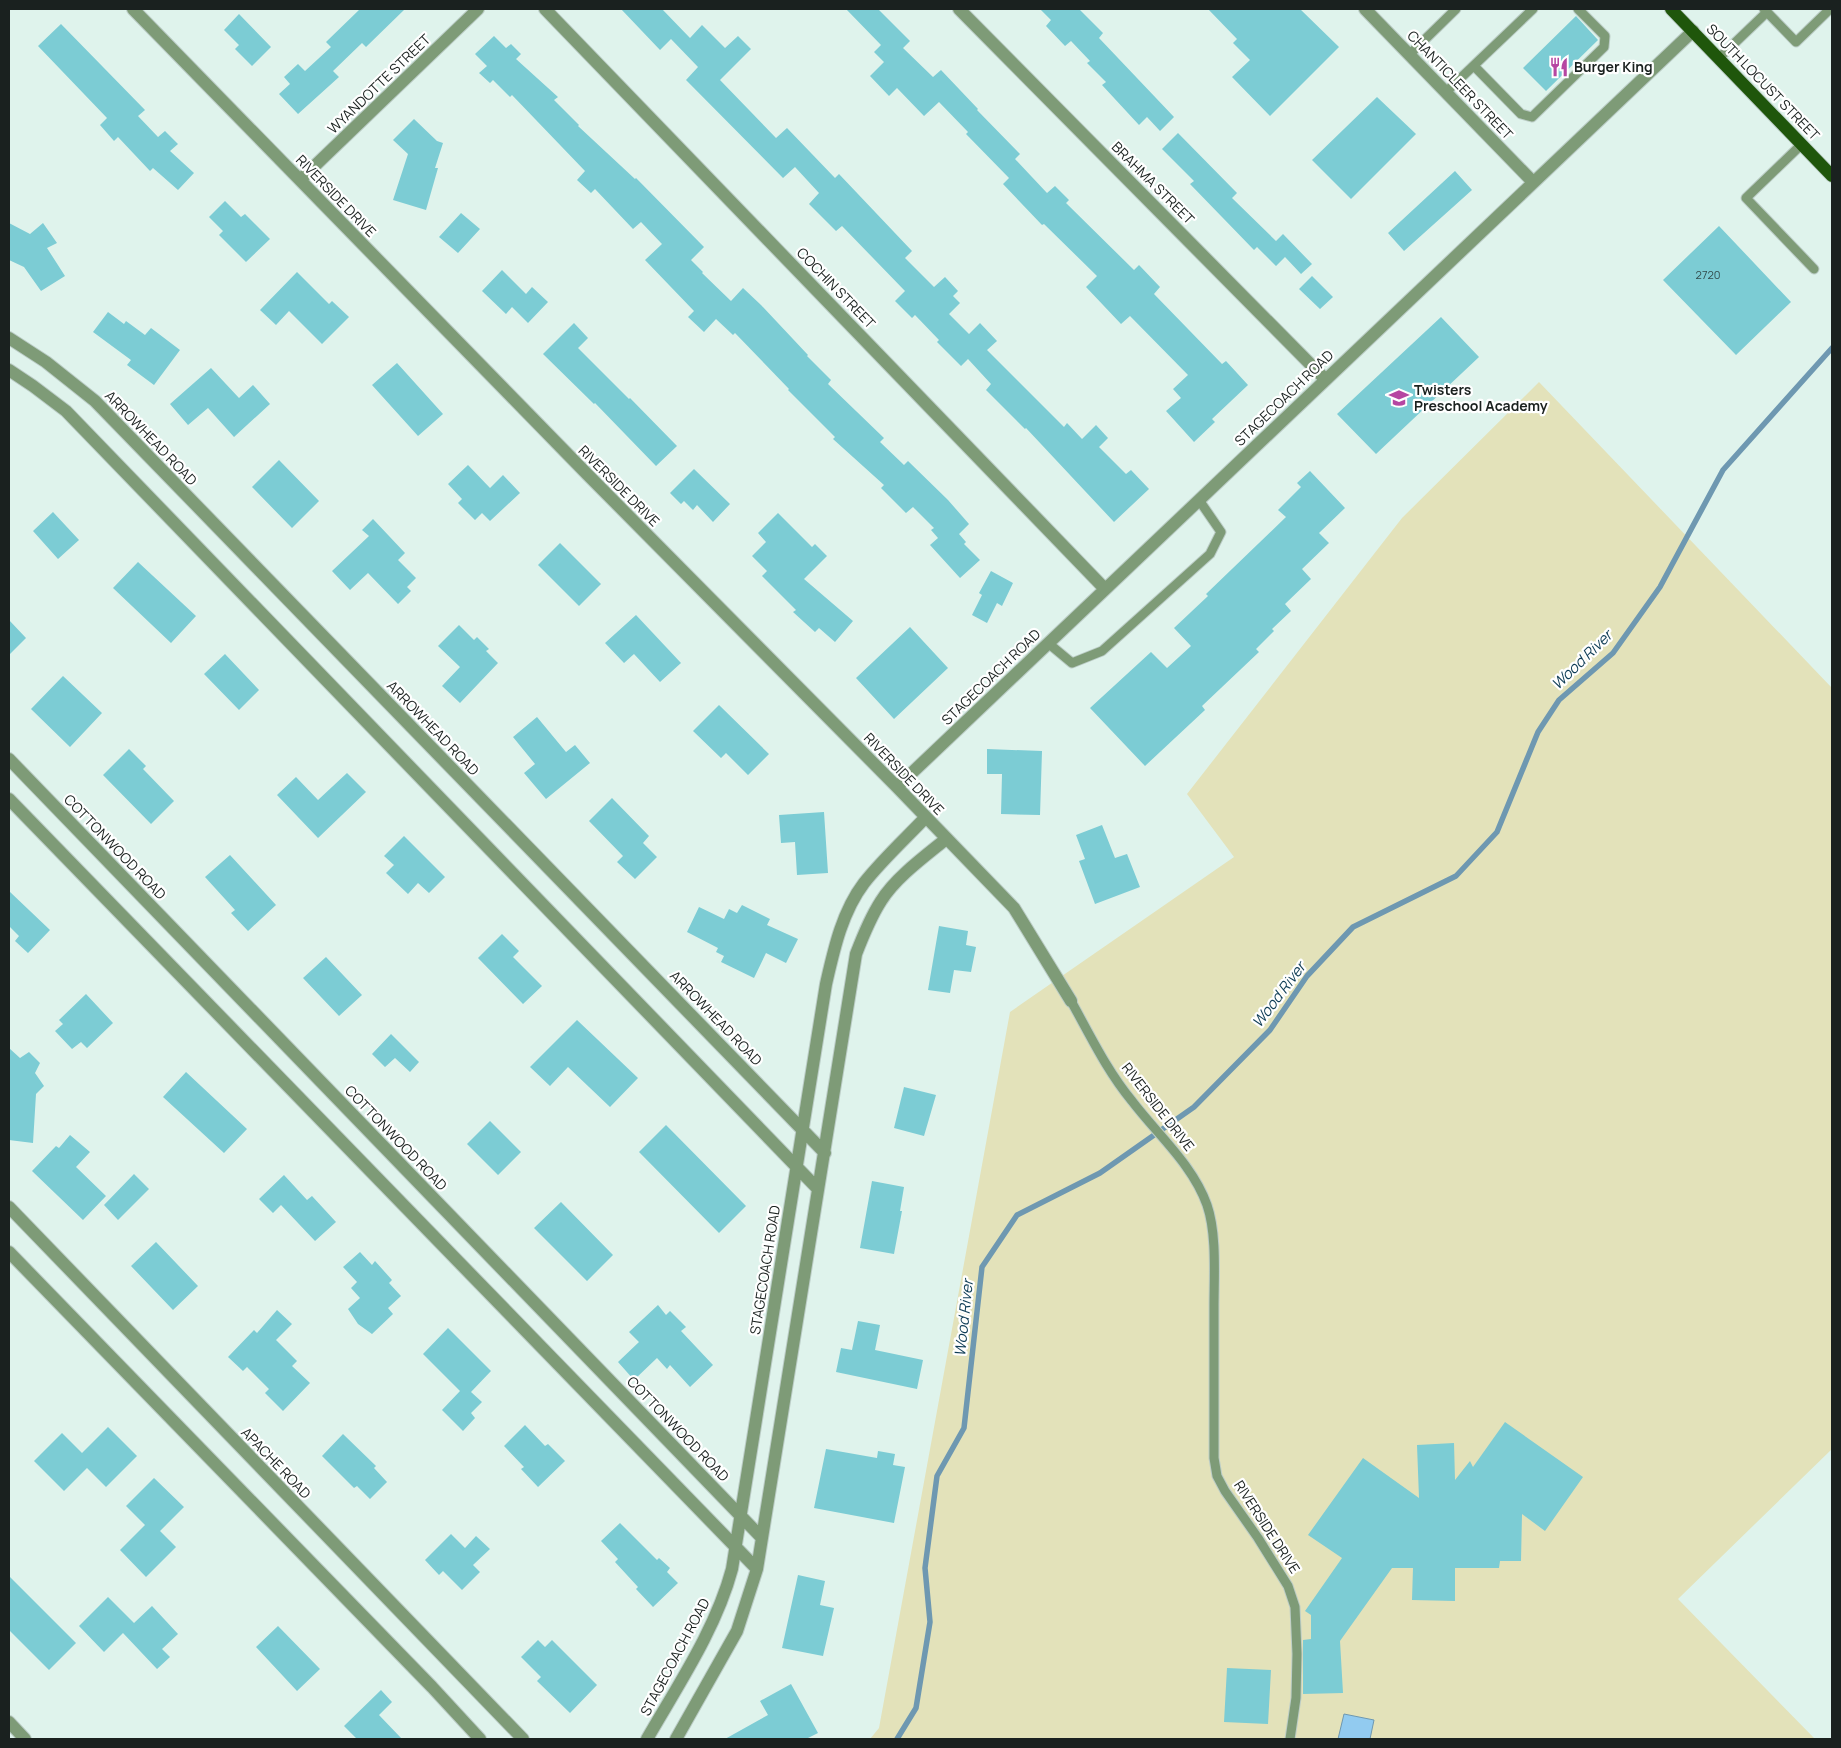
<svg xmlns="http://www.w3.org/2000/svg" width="1841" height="1748" font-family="Manrope,sans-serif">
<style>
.green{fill:#e3e2ba}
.water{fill:#92cbf0;stroke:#6e98b1}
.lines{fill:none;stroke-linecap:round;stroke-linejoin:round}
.stream{stroke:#6e98b1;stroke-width:5.5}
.building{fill:#7cccd4}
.service-casing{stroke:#bccdc7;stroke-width:11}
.minor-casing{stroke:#bccdc7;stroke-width:14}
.primary-casing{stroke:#bccdc7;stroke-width:14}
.service{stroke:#7e9b77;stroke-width:9}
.minor{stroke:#7e9b77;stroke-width:12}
.primary{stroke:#1f560b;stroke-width:12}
.labels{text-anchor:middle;stroke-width:4.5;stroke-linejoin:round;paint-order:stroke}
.number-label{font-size:11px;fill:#324c4c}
.poi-label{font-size:14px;font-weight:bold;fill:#1a211f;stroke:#fff;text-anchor:start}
.street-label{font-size:14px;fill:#1a211f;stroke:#fff}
.water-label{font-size:15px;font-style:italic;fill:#0f3d56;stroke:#fff}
</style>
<rect width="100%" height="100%" fill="#dff3ec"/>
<path class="green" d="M1539 382 1832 688V1449L1678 1599 1815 1739H870L879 1728 1010 1012 1234 857 1187 794 1402 518Z"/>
<path class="water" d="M1344 1714 1374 1720 1370 1739H1338Z"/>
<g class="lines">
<path class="stream" d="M897 1739 916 1708 930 1622 925 1568 937 1476 964 1428 982 1267 1017 1215 1100 1173 1194 1107 1270 1030 1307 976 1353 927 1456 876 1497 832 1538 732 1559 700 1613 653 1660 587 1723 470 1832 348"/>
</g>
<path class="building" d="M360 9H405L366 47 362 43 333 71 339 77 298 114 279 94 290 84 284 77 298 64 305 71 331 47 326 42Z
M621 9H662L690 38 702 25 725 48 738 36 751 49 720 80 776 138 787 128 835 178 839 174 912 251 905 258 934 287 945 277 958 291 953 296 960 303 949 314 969 334 980 323 997 341 987 350 1064 427 1067 423 1082 439 1096 425 1108 438 1099 447 1126 474 1131 470 1149 489 1114 522 1026 428 1025 429 986 390 991 384 968 359 961 366 937 342 939 340 915 315 912 318 895 301 905 291 842 226 836 231 809 204 819 193 795 167 783 178 686 80 698 67 671 39 660 50Z
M846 9H878L910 41 903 48 933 77 941 70 978 109 977 110 1020 154 1015 159 1047 193 1055 186 1069 200 1066 203 1134 270 1139 265 1160 287 1154 294 1222 364 1226 361 1248 385 1212 419 1215 422 1194 442 1166 411 1181 398 1173 389 1188 375 1130 316 1121 324 1086 287 1097 276 1044 224 1042 225 1003 184 1009 178 966 134 968 132 939 102 924 116 897 88 889 96 870 76 884 62 874 52 881 45Z
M1040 9H1079L1103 33 1099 38 1174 117 1160 131 1147 117 1139 125 1102 85 1106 82 1087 63 1090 61 1071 41 1065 46 1046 26 1051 20Z
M1208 9H1300L1339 47 1270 116 1232 77 1250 60 1233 43 1237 39Z
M239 14 271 47 252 66 235 49 239 45 224 30Z
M1576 16 1598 40 1546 91 1523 68Z
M61 24 145 110 138 116 158 137 165 131 178 144 170 151 194 173 178 190 153 168 150 171 118 137 114 141 100 125 107 118 38 46Z
M494 36 506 48 511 44 521 54 516 59 558 97 554 100 579 125 578 126 635 179 636 178 704 247 691 260 703 272 702 273 731 301 743 288 761 305 808 355 807 356 831 380 828 384 884 438 880 442 904 465 908 461 948 500 969 524 959 534 966 542 964 544 980 560 960 578 930 545 938 538 931 530 934 528 913 507 906 513 881 488 884 485 833 439 835 437 788 390 789 389 735 333 733 335 716 319 704 332 688 317 694 311 645 260 662 244 641 222 633 229 595 189 591 193 577 180 585 171 512 95 510 97 493 80 490 83 479 73 487 66 475 54Z
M1377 97 1416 134 1351 199 1312 160Z
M414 119 437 141 443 143 435 168H438L426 210 393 200 408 154 393 140Z
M1178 133 1237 193 1232 198 1276 241 1283 234 1312 264 1301 274 1285 257 1276 266 1257 247 1254 250 1190 184 1194 181 1162 149Z
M1455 171 1472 190 1404 251 1388 233Z
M225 201 241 217 245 214 270 239 246 262 219 235 223 231 209 217Z
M461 213 480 229 458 253 439 237Z
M9 223 30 234 43 223 57 243 47 248 65 276 41 291 24 267 9 260Z
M1719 226 1791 302 1736 355 1663 280Z
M502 270 526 294 532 287 548 302 528 323 512 307 506 314 482 291Z
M297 272 329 304 332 301 349 317 322 344 289 311 276 325 260 310Z
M1312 276 1333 297 1320 309 1299 289Z
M108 312 124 324 126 321 145 335 151 328 180 350 154 385 127 365 131 360 93 332Z
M1441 317 1479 357 1376 454 1337 414Z
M574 323 588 338 578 348 629 399 630 398 677 446 656 466 595 403 594 404 543 354Z
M397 363 443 414 418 436 372 385Z
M211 368 239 398 253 385 270 404 234 437 208 408 188 425 170 404Z
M279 460 319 501 292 528 252 487Z
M468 465 490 488 503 475 520 493 490 521 482 513 475 520 458 503 462 499 448 484Z
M694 469 730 504 713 522 697 505 693 510 684 501 681 504 670 493Z
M1310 471 1345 508 1319 533 1329 543 1302 569 1311 579 1285 604 1291 611 1272 629 1274 631 1256 649 1259 652 1202 706 1205 710 1145 766 1090 708 1151 652 1167 668 1191 646 1174 628 1208 596 1206 594 1286 517 1278 510 1301 487 1297 483Z
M53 512 79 540 58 559 33 531Z
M778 513 812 547 815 544 827 556 804 579 853 621 835 642 819 628 815 632 793 612 796 610 762 576 767 571 752 556 766 542 758 533Z
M373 519 405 553 398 560 416 578 407 587 411 591 398 604 368 573 350 590 332 571 369 536 362 530Z
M560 543 601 584 579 606 538 565Z
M138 562 196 616 171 643 113 588Z
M991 571 1013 583 1002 606 997 603 987 623 972 615 982 595 979 593Z
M636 615 681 663 660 682 634 654 624 663 605 643Z
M9 620 26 638 9 655Z
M459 625 474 640 477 637 489 649 486 651 498 663 460 703 442 686 460 667 438 646Z
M910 627 948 668 894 719 856 678Z
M225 654 259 690 239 710 204 674Z
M63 676 102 713 70 747 31 709Z
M719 705 769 754 748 775 726 753 721 758 693 731Z
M537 717 566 752 575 745 590 763 546 799 524 773 535 764 513 737Z
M129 749 146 766 143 769 174 801 151 824 103 775Z
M987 749 1042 751 1040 815 1001 814 1002 774H987Z
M347 773 366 792 318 838 277 795 296 777 318 800Z
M612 798 649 836 643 843 657 857 635 879 617 862 623 856 589 821Z
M824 812 828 873 797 875 795 842 781 843 779 815Z
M1102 825 1115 858 1127 854 1140 887 1095 904 1079 861 1085 859 1076 835Z
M404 836 445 877 429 893 418 883 408 894 386 873 394 865 384 856Z
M230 855 276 905 248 931 231 913 235 910 205 877Z
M9 891 50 930 28 953 15 941 19 936 9 926Z
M742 905 770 919 767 925 798 939 786 963 766 953 754 978 721 962 724 956 716 952 718 948 687 932 699 907 724 919 729 909 737 913Z
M939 926 968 931 966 945 976 947 971 972 954 970 950 993 928 990Z
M502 934 519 951 513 957 542 986 523 1004 478 958Z
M326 957 362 995 339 1016 303 978Z
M86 994 113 1023 87 1048 81 1042 72 1049 55 1031 63 1024 59 1020Z
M577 1020 638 1078 610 1107 568 1067 550 1086 530 1067Z
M391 1034 419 1062 410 1072 395 1058 385 1067 372 1054Z
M9 1048 20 1058 29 1052 40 1063 35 1073 44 1086 36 1094 33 1143 9 1140Z
M186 1072 247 1129 224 1153 163 1097Z
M904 1087 936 1095 924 1136 894 1128Z
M490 1121 521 1152 498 1175 467 1144Z
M666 1125 746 1206 719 1233 639 1152Z
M70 1135 90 1152 76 1167 106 1196 83 1220 32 1171 56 1146 59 1148Z
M134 1174 149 1189 118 1220 104 1205Z
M284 1175 307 1200 312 1196 336 1222 315 1241 281 1205 273 1213 259 1199Z
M872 1181 904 1187 900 1211H902L894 1254 860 1248Z
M561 1202 613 1255 587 1281 534 1228Z
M156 1242 198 1286 173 1310 131 1266Z
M360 1252 372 1265 375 1261 392 1280 389 1283 401 1296 388 1308 393 1314 372 1334 358 1324 348 1309 360 1298 351 1288 357 1282 343 1267Z
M658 1305 666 1315 670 1311 686 1327 681 1331 713 1365 690 1387 670 1365 667 1369 657 1358 634 1380 618 1362 639 1342 629 1332Z
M277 1310 292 1324 276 1340 297 1361 292 1366 310 1383 283 1411 265 1393 269 1389 247 1367 243 1371 228 1357 254 1330 257 1333Z
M858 1321 880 1325 875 1350 923 1360 917 1389 836 1372 841 1348 852 1350Z
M448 1328 491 1371 471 1392 482 1402 471 1413 475 1418 463 1431 442 1410 460 1391 423 1354Z
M1505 1422 1583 1477 1545 1531 1522 1514 1521 1561H1500L1499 1568H1455V1601L1412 1600 1413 1568H1392L1340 1641 1343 1693 1303 1694V1640L1311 1639V1615L1305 1611 1342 1558 1308 1535 1363 1458 1419 1498 1417 1445 1454 1443 1455 1480 1470 1461 1473 1467Z
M525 1425 545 1446 548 1444 565 1461 538 1487 521 1469 524 1467 504 1446Z
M108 1427 137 1456 106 1487 87 1468 64 1491 34 1461 62 1433 82 1453Z
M343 1434 376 1466 374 1468 387 1482 370 1499 357 1486 354 1488 322 1456Z
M826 1449 877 1458 878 1451 895 1454 893 1465 905 1467 894 1523 814 1508Z
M154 1478 184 1507 160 1531 176 1547 146 1577 120 1550 145 1525 126 1506Z
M620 1523 657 1560 659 1558 670 1568 667 1572 678 1583 653 1607 636 1589 638 1587 615 1562 618 1559 601 1541Z
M451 1534 465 1548 476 1536 490 1549 473 1565 480 1572 462 1590 443 1571 439 1575 425 1560Z
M798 1575 825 1581 820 1605 834 1608 823 1656 782 1648Z
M9 1576 76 1643 49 1670 9 1630Z
M108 1597 134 1623 152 1606 178 1634 162 1649 170 1657 157 1669 123 1633 104 1652 79 1626Z
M278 1626 320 1669 297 1691 256 1647Z
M538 1640 545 1647 552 1640 597 1685 570 1713 537 1681 541 1677 521 1657Z
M1227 1668 1271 1670 1268 1724 1224 1722Z
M791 1684 818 1733 806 1739H725L768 1715 760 1701Z
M381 1690 392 1702 379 1715 402 1739H357L344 1726Z"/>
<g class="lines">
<defs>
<path id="service" d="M1764 9 1796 42 1830 9
M1410 54 1456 9
M1719 58 1767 12
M1474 66 1521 114 1532 117 1604 47 1605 36 1578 9
M1446 92 1533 9
M1802 144 1746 198 1814 269
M1048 643 1072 663 1102 651 1210 554 1221 532 1199 500
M1071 1001C1090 1035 1107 1071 1132 1101 1157 1134 1193 1165 1207 1205 1217 1234 1214 1276 1214 1306 1214 1357 1214 1407 1214 1458L1217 1476 1225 1491 1258 1538 1288 1586 1295 1607 1297 1654 1296 1698 1290 1739"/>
<path id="minor" d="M133 9 587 474 897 787 1014 908 1071 1001
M545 9 1105 589
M959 9 1325 379
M1365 9 1533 182
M300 180 478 9
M9 338 46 362 95 401 825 1153
M9 370 33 386 66 411 818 1189
M9 759 762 1538
M897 787 1693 31
M9 799 757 1569
M9 1207 523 1739
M9 1252 432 1687 480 1739
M9 1722 25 1739
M647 1739C678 1685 716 1629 732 1569L826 984C834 949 842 912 864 883 882 860 905 839 925 818
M676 1739 737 1631 757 1569 856 954C863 936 870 918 881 901 895 878 925 856 946 839"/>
<path id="primary" d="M1671 9 1832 176"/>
</defs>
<use href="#service" class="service-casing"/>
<use href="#minor" class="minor-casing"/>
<use href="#primary" class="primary-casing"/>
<use href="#service" class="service"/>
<use href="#minor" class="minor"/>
<use href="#primary" class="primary"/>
</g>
<defs>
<symbol id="restaurant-bare" viewBox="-9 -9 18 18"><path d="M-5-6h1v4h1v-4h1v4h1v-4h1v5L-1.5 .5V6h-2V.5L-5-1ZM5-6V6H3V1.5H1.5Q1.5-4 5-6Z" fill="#b646a2" stroke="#fff" stroke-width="2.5" paint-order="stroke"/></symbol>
<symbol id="school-bare" viewBox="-9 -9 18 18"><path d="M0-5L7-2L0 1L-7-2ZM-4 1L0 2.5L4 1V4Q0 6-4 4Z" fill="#b646a2" stroke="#fff" stroke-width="2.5" paint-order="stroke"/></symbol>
</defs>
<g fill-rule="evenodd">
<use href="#restaurant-bare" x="1545" y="53" width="28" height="28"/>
<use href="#school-bare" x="1385" y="384" width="28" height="28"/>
</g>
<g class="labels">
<g class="number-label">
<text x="1708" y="279">2720</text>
</g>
<g class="poi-label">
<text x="1574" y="72">Burger King</text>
<text x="1414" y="395">Twisters<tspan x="1414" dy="16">Preschool Academy</tspan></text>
</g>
<g class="street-label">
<text transform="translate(1763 82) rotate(46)" y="5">SOUTH LOCUST STREET</text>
<text transform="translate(379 84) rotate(-44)" y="5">WYANDOTTE STREET</text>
<text transform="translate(1460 85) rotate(46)" y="5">CHANTICLEER STREET</text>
<text transform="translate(1153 183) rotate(45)" y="5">BRAHMA STREET</text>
<text transform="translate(336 196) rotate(46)" y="5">RIVERSIDE DRIVE</text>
<text transform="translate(836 288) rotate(46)" y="5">COCHIN STREET</text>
<text transform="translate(1284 398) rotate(-44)" y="5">STAGECOACH ROAD</text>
<text transform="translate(151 438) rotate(46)" y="5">ARROWHEAD ROAD</text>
<text transform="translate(619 486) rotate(45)" y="5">RIVERSIDE DRIVE</text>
<text transform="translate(991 677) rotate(-44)" y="5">STAGECOACH ROAD</text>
<text transform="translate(433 728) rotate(46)" y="5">ARROWHEAD ROAD</text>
<text transform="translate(904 774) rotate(46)" y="5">RIVERSIDE DRIVE</text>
<text transform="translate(115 847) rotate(46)" y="5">COTTONWOOD ROAD</text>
<text transform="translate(716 1018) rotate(46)" y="5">ARROWHEAD ROAD</text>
<text transform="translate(1158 1107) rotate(52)" y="5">RIVERSIDE DRIVE</text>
<text transform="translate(396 1138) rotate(46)" y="5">COTTONWOOD ROAD</text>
<text transform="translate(765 1270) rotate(-81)" y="5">STAGECOACH ROAD</text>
<text transform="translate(678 1429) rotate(46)" y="5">COTTONWOOD ROAD</text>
<text transform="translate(276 1463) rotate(46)" y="5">APACHE ROAD</text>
<text transform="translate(1267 1527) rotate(57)" y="5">RIVERSIDE DRIVE</text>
<text transform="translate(675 1657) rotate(-62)" y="5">STAGECOACH ROAD</text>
</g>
<g class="water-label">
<text transform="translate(1582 660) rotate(-44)" y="5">Wood River</text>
<text transform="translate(1279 995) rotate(-53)" y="5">Wood River</text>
<text transform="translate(964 1318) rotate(-84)" y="5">Wood River</text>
</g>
</g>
<rect width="1841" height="1748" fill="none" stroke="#1a211f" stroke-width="20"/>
</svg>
